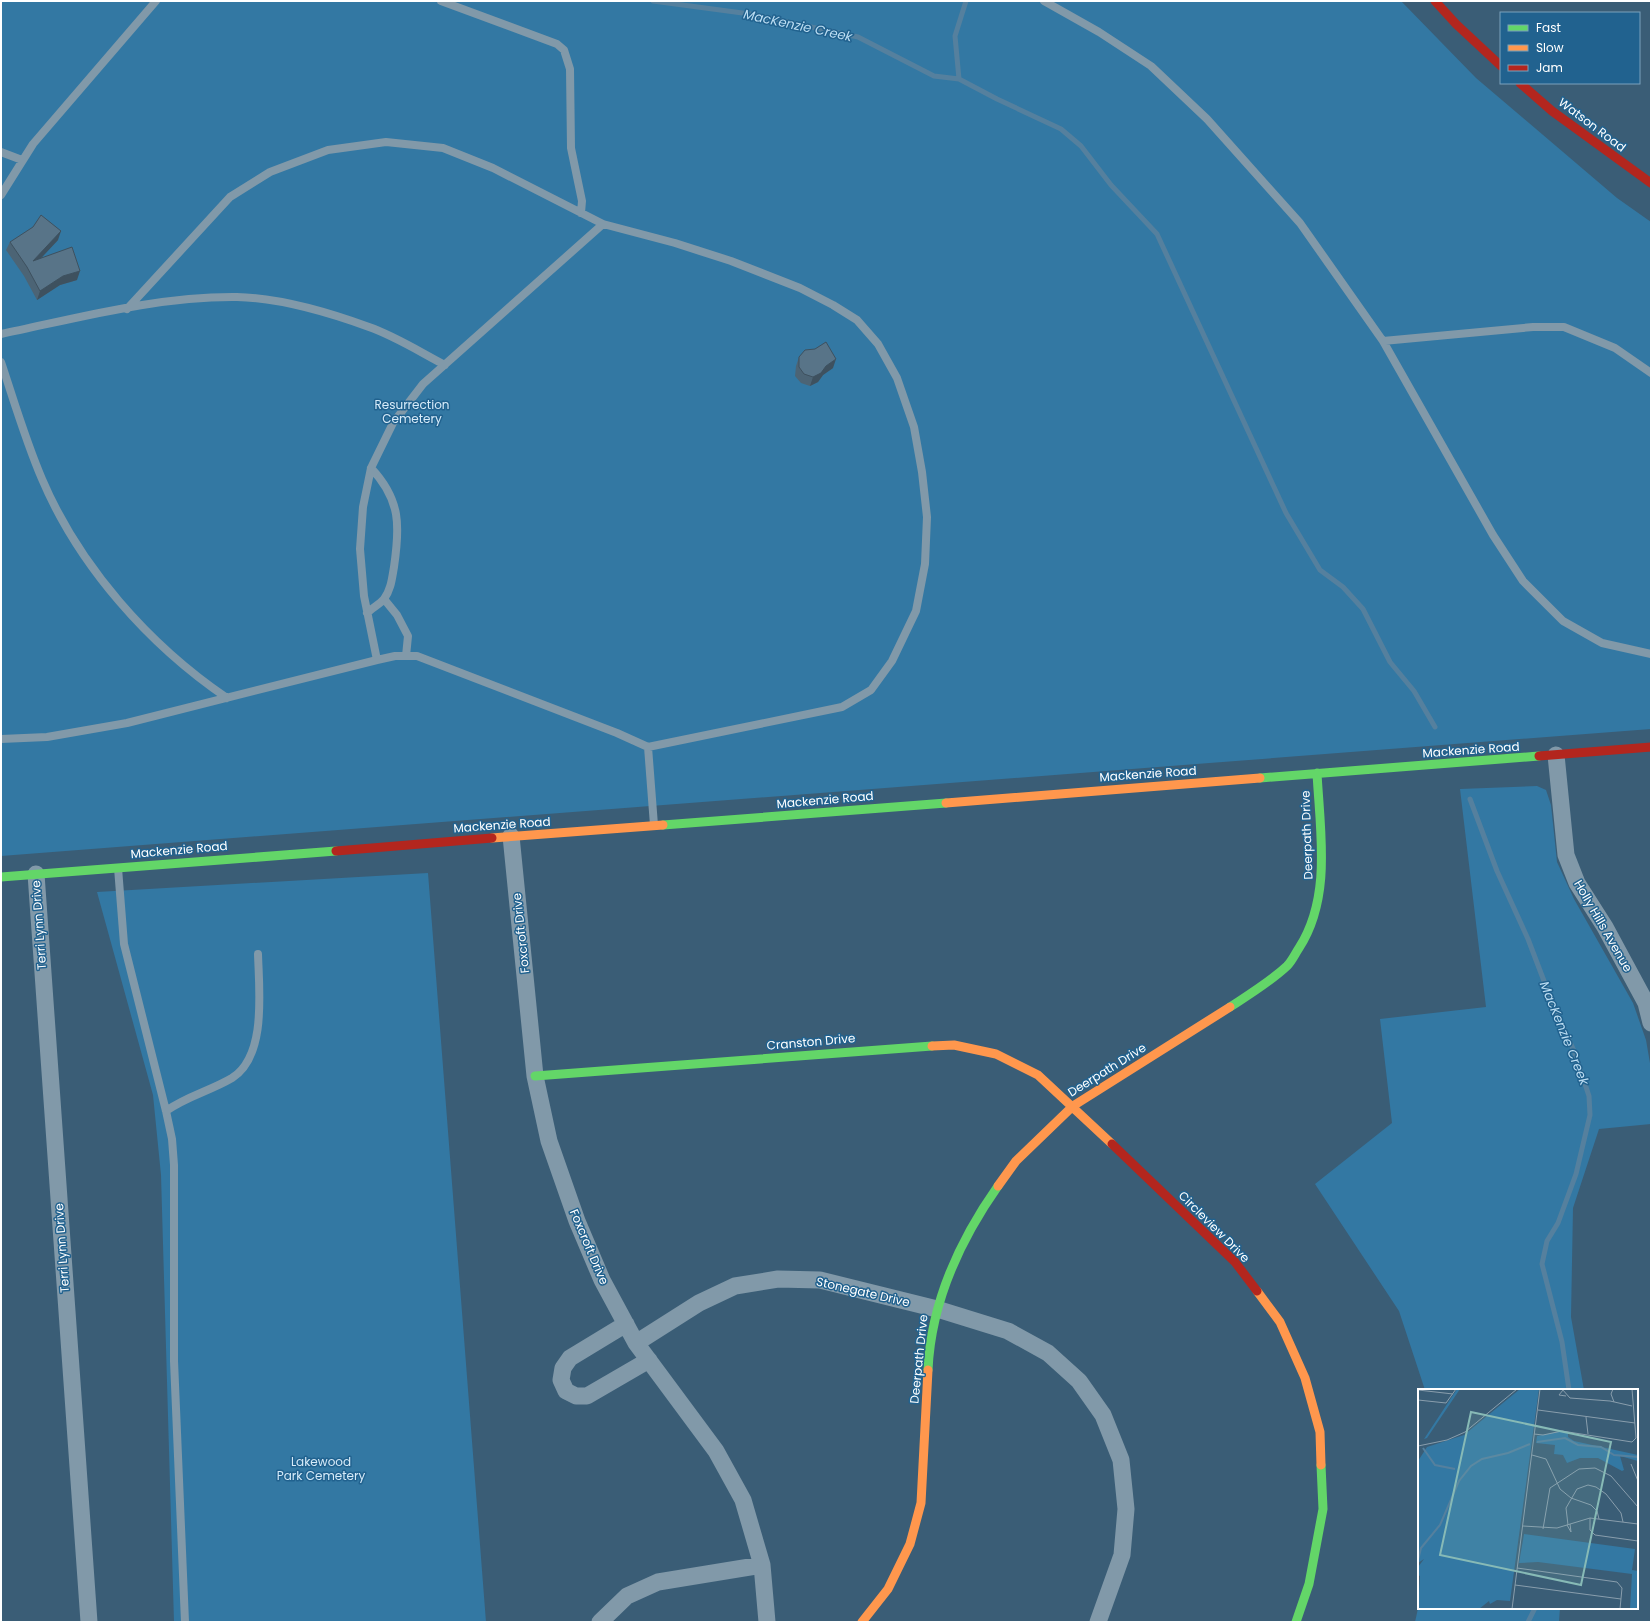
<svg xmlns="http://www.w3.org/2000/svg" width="1652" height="1623" font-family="Poppins,sans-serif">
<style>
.green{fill:#3378a3}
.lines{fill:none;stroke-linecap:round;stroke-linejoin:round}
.stream{stroke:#55809e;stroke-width:5}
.lane{stroke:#8199a9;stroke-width:8}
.street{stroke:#8199a9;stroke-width:17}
.fast{stroke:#63d668;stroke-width:9}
.slow{stroke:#ff974d;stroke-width:9}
.jam{stroke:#b3261e;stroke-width:9}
.wall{fill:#4c6475}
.shaded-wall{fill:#3e515f}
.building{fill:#587488;stroke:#3e515f}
.labels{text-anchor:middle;stroke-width:3;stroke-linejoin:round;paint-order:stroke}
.street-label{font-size:12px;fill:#fff;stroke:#21628f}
.park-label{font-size:12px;fill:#d6ebf9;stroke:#21628f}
.water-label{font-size:13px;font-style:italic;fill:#bddef3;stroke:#21628f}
.inset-river{fill:none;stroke:#55809e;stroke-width:2}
.inset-road{fill:none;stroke:#899ead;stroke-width:1}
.view{fill:#87bab6;fill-opacity:0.15;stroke:#87bab6;stroke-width:2}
.inset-edge{fill:none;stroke:#fff;stroke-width:2}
</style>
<rect width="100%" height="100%" fill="#3a5d76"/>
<path class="green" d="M1 1H1401L1476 78 1617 198 1651 222V729L1 856Z
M1537 786 1546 790 1551 805 1557 862 1574 899 1633 1003 1646 1040 1651 1069V1124L1599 1129 1573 1208 1571 1317 1584 1390H1425L1399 1311 1315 1184 1392 1123 1380 1019 1486 1007 1460 789Z
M428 873 486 1622H174L161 1175 153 1095 97 892Z
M1419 1604V1608H1560L1559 1622H1415Z"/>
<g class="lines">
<path class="stream" d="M653 1 750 14 858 37 934 76 959 79 997 99 1061 129 1081 146 1111 185 1157 234 1286 513 1320 570 1343 587 1363 609 1390 662 1414 691 1435 727
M959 79 955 36 966 1
M1470 799 1497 871 1528 939 1552 1002 1574 1051 1589 1096 1590 1115 1576 1174 1558 1223 1547 1241 1542 1264 1562 1342 1569 1390
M1528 1622 1535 1608"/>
<path class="lane" d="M441 1 557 44 564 50 570 69 571 148 582 201 581 213
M1044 1 1099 32 1151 66 1207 119 1300 223 1383 341 1493 535 1523 581 1563 621 1602 643 1651 654
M1 152 22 160
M1 195 33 144 156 1
M1 334C78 318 158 296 237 297 281 298 328 312 369 327 395 336 420 352 445 365
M1383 341 1533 327H1564L1615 348 1651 373
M1 362C14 401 26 442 42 479 79 566 149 645 227 698
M384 599 397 615 408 636 406 656
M367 613C372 608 380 604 384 599 391 590 392 578 394 567 400 526 401 500 371 468
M377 660 364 596 360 549 363 507 371 468 393 423 423 384 603 224
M1 739 47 737 127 723 377 660 395 656H417L617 733 648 747 842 707 871 690 892 661 916 611 925 564 927 517 922 472 914 427 897 378 878 344 857 320 833 305 800 288 731 261 675 243 603 224 493 168 443 148 386 142 328 150 270 172 230 197 127 309
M648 747 654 825
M118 868 124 944 166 1111 172 1139 174 1165V1361L185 1622
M166 1111C187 1096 210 1091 232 1078 267 1056 259 990 258 954"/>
<path class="street" d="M1556 755 1566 855 1577 883 1605 927 1646 1003 1651 1023
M511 836 535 1076 549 1141 577 1221 602 1280 636 1343 716 1451 743 1500 762 1565 767 1622
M36 874 89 1622
M626 1324 570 1358 563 1368 561 1380 566 1391 576 1396H587L649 1360
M636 1343 699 1303 735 1286 778 1279 820 1280 937 1309 1008 1331 1048 1353 1079 1381 1103 1415 1121 1460 1126 1509 1122 1555 1098 1622
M600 1622 627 1596 658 1582 762 1565"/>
<path class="fast" d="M1260 778 1539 756
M663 825 946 803
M1 877 336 851
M1230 1007C1250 994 1270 982 1287 966 1292 961 1295 954 1299 948 1332 897 1320 831 1317 773
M535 1076 932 1046
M928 1370C931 1303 960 1240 998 1186
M1296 1622 1309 1584 1323 1509 1321 1465"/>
<path class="slow" d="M946 803 1260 778
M492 838 663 825
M932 1046 954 1045 996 1054 1038 1075 1112 1144
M998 1186 1016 1161 1073 1106 1230 1007
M1257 1291 1280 1322 1305 1378 1320 1432 1321 1465
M862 1622 888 1589 910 1544 921 1503 928 1370"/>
<path class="jam" d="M1435 1 1456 24 1501 66
M1520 83 1552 111 1651 183
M1539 756 1651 747
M336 851 492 838
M1112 1144 1235 1262 1257 1291"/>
</g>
<path class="wall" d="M58 240 41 258 77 280 60 285 37 300 24 276 6 250 10 242Z
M799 357 833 368 823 375 818 382 810 386 801 383 795 376 796 366Z"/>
<path class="shaded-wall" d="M61 231 58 240 30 270 33 261Z
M80 271 77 280 60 285 37 300 40 291 63 276Z
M836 359 833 368 823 375 818 382 810 386 813 377 826 366Z"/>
<path class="building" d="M41 215 61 231 33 261 72 247 80 271 63 276 40 291 27 267 10 242 33 227Z
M826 342 836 359 826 366 821 373 813 377 804 374 799 367V357L805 350 815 349Z"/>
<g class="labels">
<g class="street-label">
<text transform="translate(1592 125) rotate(37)" y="4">Watson Road</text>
<text transform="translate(1471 750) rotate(-4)" y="4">Mackenzie Road</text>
<text transform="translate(1148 774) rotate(-4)" y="4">Mackenzie Road</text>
<text transform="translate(825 800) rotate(-5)" y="4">Mackenzie Road</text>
<text transform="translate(502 825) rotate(-4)" y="4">Mackenzie Road</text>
<text transform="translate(1307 835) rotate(-92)" y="4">Deerpath Drive</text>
<text transform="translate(179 850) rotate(-5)" y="4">Mackenzie Road</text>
<text transform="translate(39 925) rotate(-94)" y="4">Terri Lynn Drive</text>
<text transform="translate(1603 926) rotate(60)" y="4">Holly Hills Avenue</text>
<text transform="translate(521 933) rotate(-96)" y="4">Foxcroft Drive</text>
<text transform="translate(811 1042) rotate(-5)" y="4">Cranston Drive</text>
<text transform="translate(1107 1070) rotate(-32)" y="4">Deerpath Drive</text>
<text transform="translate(1214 1227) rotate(45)" y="4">Circleview Drive</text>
<text transform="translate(589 1247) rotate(67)" y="4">Foxcroft Drive</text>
<text transform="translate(62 1248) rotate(-94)" y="4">Terri Lynn Drive</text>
<text transform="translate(863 1292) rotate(13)" y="4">Stonegate Drive</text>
<text transform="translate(919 1359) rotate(-84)" y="4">Deerpath Drive</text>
</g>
<g class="park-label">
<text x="412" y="409">Resurrection<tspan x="412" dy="14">Cemetery</tspan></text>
<text x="321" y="1466">Lakewood<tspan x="321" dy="14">Park Cemetery</tspan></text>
</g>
<g class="water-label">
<text transform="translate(798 25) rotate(12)" y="5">MacKenzie Creek</text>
<text transform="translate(1565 1033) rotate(68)" y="5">MacKenzie Creek</text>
</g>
</g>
<g transform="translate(1418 1389)">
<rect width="220" height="220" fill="#3a5d76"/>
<path d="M39 0H42L9 49 6 50ZM102 0H121L92 212 79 211 72 215 71 212 61 220H0L2 187 0 186V178L6 170 0 174V72L9 58 46 46ZM139 43H150V48L156 52 220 66V72L202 67 206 81 204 82 180 69H162L149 74 145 66 136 65 137 56 118 54 119 47ZM106 145 217 160 214 181 220 182V220H212L214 185 120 173 101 174Z" fill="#3378a3"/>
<path class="inset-river" d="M119 53 147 49 160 56 183 58 196 66 220 68M5 59 17 76 37 80M0 171 3 159 22 136 41 92 53 77 64 70 90 64 112 55"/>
<path class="inset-road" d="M144 0 152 9 192 12 214 17M195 0 193 5 196 13M0 1 35 5M145 1 141 6 148 7M0 11 28 14 38 0M120 21 217 34M168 28 170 45M116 45 125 46 144 42 214 53 218 49 214 0M0 57 29 51 47 43 99 0M114 66 128 70 142 100 153 109 173 116 179 122 181 130M213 75 220 92M172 129V141L177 146 220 152M149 136 153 143 152 135M150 136 148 119 159 100 170 96 178 98 188 105 203 124 205 133M105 137 139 139 172 129 220 135M125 140 132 99 161 80 177 79 193 87 220 118M99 179 199 193 204 199 202 220M97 196 203 210M94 220 122 0"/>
<path class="view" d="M53 23 193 53 163 196 22 166Z"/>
<rect width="220" height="220" class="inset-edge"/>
</g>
<rect width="1652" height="1623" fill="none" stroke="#ffffff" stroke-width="4"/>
<rect x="1500" y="12" width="140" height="72" fill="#21628f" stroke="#7aa1bc"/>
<rect x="1508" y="25" width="20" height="6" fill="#63d668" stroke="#7aa1bc"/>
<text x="1536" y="32" font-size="12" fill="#ffffff">Fast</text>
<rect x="1508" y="45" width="20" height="6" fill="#ff974d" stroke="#7aa1bc"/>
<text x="1536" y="52" font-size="12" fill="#ffffff">Slow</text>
<rect x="1508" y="65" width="20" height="6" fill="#b3261e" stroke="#7aa1bc"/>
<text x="1536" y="72" font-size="12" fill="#ffffff">Jam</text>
</svg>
